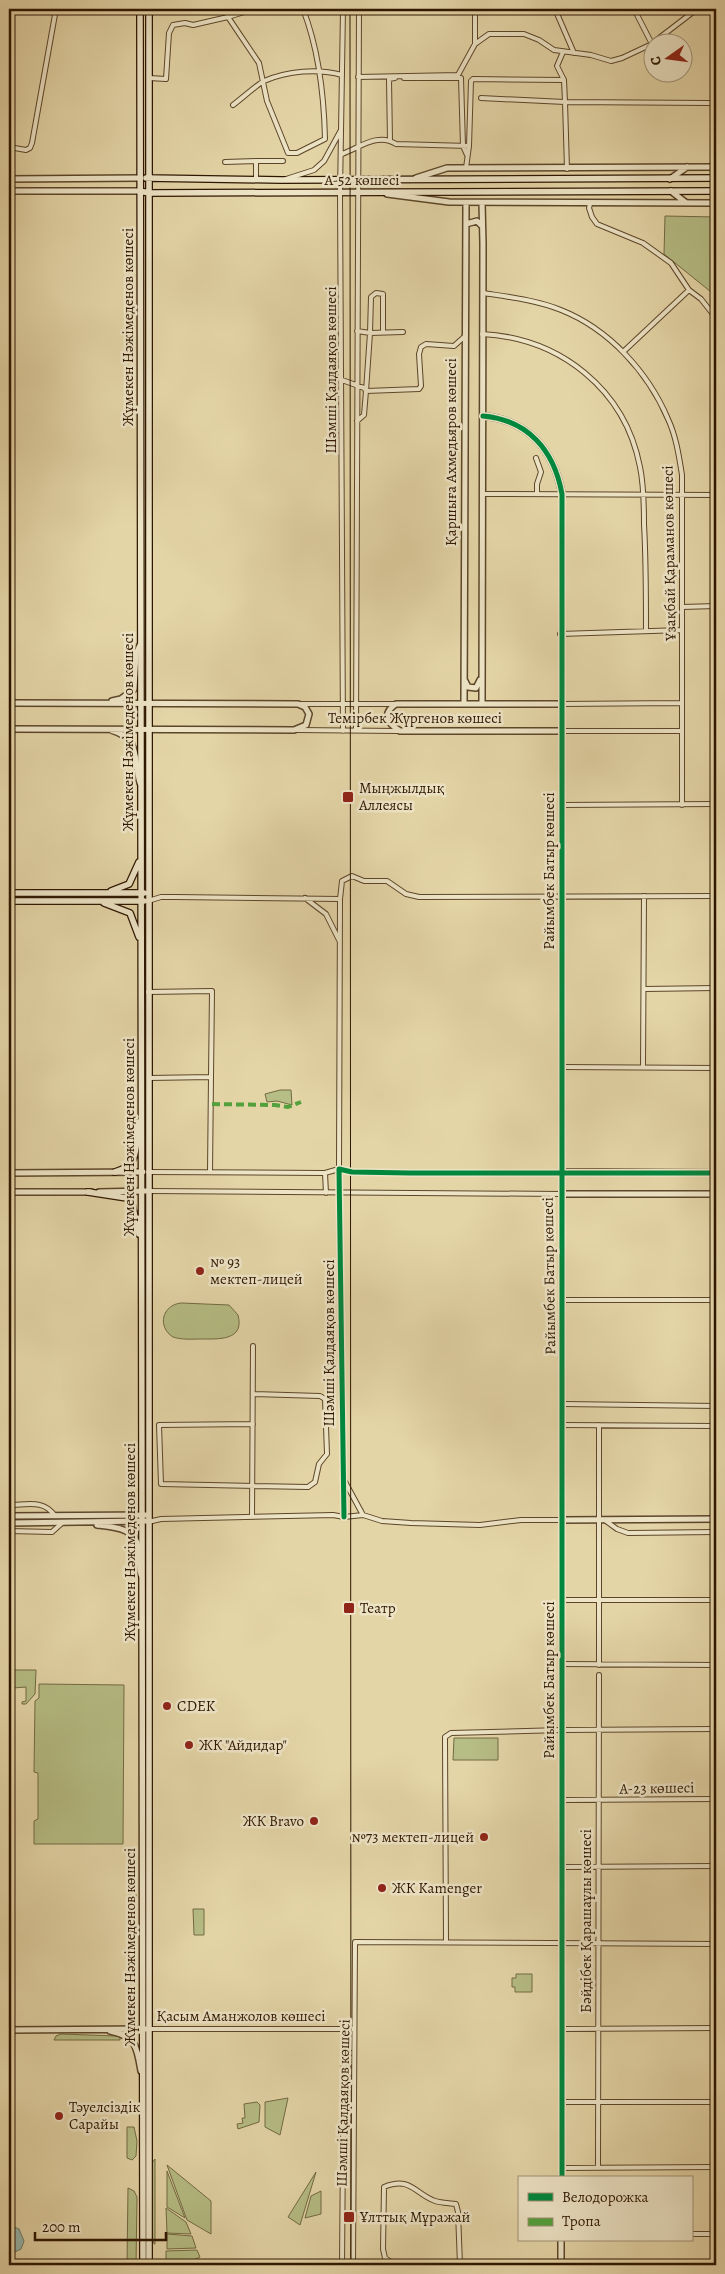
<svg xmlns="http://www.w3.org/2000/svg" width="725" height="2274" font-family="Alegreya,serif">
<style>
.green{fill:#b6bd85;stroke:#726a42}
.water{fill:#97b8ae;stroke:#6d7768}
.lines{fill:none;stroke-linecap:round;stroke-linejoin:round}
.minor-casing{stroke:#5c462a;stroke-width:6}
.tertiary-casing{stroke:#5c462a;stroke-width:8}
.secondary-casing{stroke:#2e1600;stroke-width:8}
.minor{stroke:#ede4c6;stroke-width:4}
.tertiary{stroke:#ede4c6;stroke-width:5}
.secondary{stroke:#ede4c6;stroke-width:5.5}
.tram{stroke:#2e1600;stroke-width:1}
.quiet{stroke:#52a13c;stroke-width:4;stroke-dasharray:8 4;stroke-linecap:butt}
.cycleway-casing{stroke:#ede4c6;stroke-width:8}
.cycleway{stroke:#00873e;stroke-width:5}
.poi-dot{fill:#8f2418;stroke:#ede4c6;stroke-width:2}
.labels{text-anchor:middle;stroke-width:5;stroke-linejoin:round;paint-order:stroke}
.street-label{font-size:15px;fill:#2e1600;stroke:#ede4c6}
.poi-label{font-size:15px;fill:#2e1600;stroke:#ede4c6;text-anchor:start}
</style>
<rect width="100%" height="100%" fill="#e4d5a7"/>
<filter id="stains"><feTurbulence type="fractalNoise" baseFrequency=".004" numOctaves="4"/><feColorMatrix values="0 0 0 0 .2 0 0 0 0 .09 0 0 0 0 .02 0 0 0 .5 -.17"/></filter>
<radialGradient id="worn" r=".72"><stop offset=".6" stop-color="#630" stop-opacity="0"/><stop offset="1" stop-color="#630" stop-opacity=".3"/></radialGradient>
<path class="green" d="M665 216 716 217V296L664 254Z
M280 1090H291L292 1105 277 1101 267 1102 265 1094Z
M181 1303 229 1305 238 1315C245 1341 218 1339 201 1339 192 1339 182 1340 173 1337 157 1327 162 1305 181 1303Z
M12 1670H36L35 1694 26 1704H22V1702L26 1701V1687L13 1688V1701H9V1671Z
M39 1684 124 1685 123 1844H34V1821L38 1819V1773L34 1772 35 1701 39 1698Z
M454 1738H498V1760H453Z
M129 1876 136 1877V1936L134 1938H128Z
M193 1909H204V1935H194Z
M516 1974H532V1992H515V1987H512V1978H516Z
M61 2034 116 2036 120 2037V2040H54L56 2036Z
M288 2098 280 2135 265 2127V2102Z
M257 2102 260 2105 259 2122 238 2129 237 2124 243 2123 242 2118H245L244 2104Z
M127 2127H134L137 2141 136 2156 132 2160 127 2158Z
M155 2159V2244H154L151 2233V2164Z
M167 2165 211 2201V2234L187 2220Z
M167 2171 185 2218 167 2207Z
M316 2172 300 2225 288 2217Z
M128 2188 134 2191 137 2197 136 2265H127Z
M321 2191V2214L305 2218 311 2196Z
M166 2208 186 2222 191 2234 167 2233Z
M167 2234 192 2236 196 2248 167 2249Z
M197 2250 200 2257 183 2265H166V2251Z"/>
<path class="water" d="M9 2225 19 2229 24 2241 21 2249 9 2255Z"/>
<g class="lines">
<defs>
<path id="minor" d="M226 9 228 17
M343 9 340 193 343 731
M475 9V44
M555 9 574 53
M634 9 652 44
M709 9 716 20
M228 17 254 9
M228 17 233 9
M654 42 697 9
M713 48 716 47
M358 77 458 75 475 44 489 34H524L539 40 554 50 591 55 611 61 622 58 652 44
M149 78 166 79 169 33 173 25 185 23 193 25 228 17 259 63 267 101 288 153H297L325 139C324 95 319 50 303 9
M404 78H461L463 146 467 155
M481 98 565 102 564 80 557 66 563 52
M233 105C240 100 259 83 264 81 287 71 318 68 342 75
M390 141 389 79 395 78
M469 146 471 81 473 79 564 80
M9 147 26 150 30 148 32 143 56 9
M342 154C359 148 378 132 396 144L469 146 466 168
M256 161H283
M225 162 256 161V180
M567 169 565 102 710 103
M286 179 314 170 324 161 341 130
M590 204 589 208 592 217 597 224 643 243 671 263 689 290 701 299 716 318
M483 293C509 297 536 300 561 310 609 329 648 372 668 419 676 436 679 456 682 475V805
M357 331 370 333 366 391 419 389 421 386 419 354 421 347 426 344 454 346 464 337
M383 332V294L376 293 371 297 370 333 403 332
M482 334C560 338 625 389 640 467 644 486 644 505 644 524 646 559 646 594 646 630
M623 352 689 290
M342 380 364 388 366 391 364 415 357 421
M536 458 541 472 537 484V494
M483 494 716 495
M682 607 716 606
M560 634 682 630
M298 704H396
M561 704 681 703
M356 729 359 9
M297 730 398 731
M560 731H682
M561 805 716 804
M305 898 326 914 339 940
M148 901 161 897H175L340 899
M644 989 716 988
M148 992 212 991 211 1077
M561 1067 716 1068
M643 1067 644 896
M149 1078 211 1077 210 1172
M148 1172 325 1173 326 1193
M325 1173 339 1169 340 899 342 881 352 876 364 881H387L406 894 419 897 716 896
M149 1191 561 1194
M562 1300H716
M563 1404 716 1406
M253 1424 159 1425 161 1484 308 1487 315 1482 319 1464 327 1454 325 1399 320 1396 253 1394
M563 1425 716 1426
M344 1480 363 1515
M9 1505C27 1505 44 1499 55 1516
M252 1517 253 1346
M344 1517 339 1169 352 1172 410 1173 561 1172
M606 1521 617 1529 628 1533 716 1532
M148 1522 161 1519 333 1515 344 1517 363 1515 382 1521 411 1523 480 1525 521 1520H562
M9 1531 52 1532 62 1523
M562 1600H716
M562 1664 716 1665
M599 1665V1425
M562 1800 716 1799
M562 1867 716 1866
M446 1942 445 1737 451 1733 562 1730 716 1729
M149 2029H353
M561 2029 716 2028
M562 2102H716
M598 2167 599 1675
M562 2168 716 2167
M691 2234H716
M342 2265 344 2029
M353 2265 355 1942 716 1944
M395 2265 385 2258 383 2249 384 2187C411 2176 415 2194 435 2201 441 2203 449 2203 456 2204L458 2212 460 2265"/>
<path id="tertiary" d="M416 178 447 168 716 167
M9 179 140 178
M670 179 687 167
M9 191H140
M671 191 685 202
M387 194 449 202 716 203
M482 203 483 244 482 703
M466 224 477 221 482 226
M483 416C528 420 554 450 562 494V2178
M465 681 468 687 476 688 480 680
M112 701 121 699 134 689 136 654 140 645
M9 703 298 704 305 707 309 714 306 725 294 730 9 729
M464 703 466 203
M111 730C141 739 133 758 140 783
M560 731H400C387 723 382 713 396 704H560
M561 1172 716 1173
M9 1173 143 1172
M9 1192H91
M99 1192 146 1191
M561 1194H716
M9 1516 148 1515
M562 1520 716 1519
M9 1523 146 1521
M97 1525C115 1527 137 1528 139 1551 139 1559 139 1567 141 1575
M9 2030 146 2029
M110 2031C136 2036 137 2047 141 2071
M561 2240V2265"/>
<path id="secondary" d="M140 9 143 2265
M149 9V2265
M146 178 281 180 716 178
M140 191 149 193 716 191
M111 891 129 884 139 862
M9 893H144
M9 901H144
M104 903 130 913 139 937
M115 1172C142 1164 134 1146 138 1122
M88 1192 127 1198 131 1201 139 1234"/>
</defs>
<use href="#minor" class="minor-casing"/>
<use href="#tertiary" class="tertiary-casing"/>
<use href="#secondary" class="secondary-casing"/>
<use href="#minor" class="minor"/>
<use href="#tertiary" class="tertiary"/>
<use href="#secondary" class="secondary"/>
<path class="tram" d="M350 9 351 2265"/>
<path class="quiet" d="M212 1104 275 1105 288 1107 301 1102"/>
<defs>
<path id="cycleway" d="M483 416C528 420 554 450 562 494V2178
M344 1517 339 1169 352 1172 410 1173H716"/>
</defs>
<use href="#cycleway" class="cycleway-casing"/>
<use href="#cycleway" class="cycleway"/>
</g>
<g class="poi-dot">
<rect x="342" y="791" width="12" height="12" rx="2.5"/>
<circle cx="200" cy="1271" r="5"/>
<rect x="343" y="1602" width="12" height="12" rx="2.5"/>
<circle cx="167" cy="1706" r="5"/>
<circle cx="189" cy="1745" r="5"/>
<circle cx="314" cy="1821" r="5"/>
<circle cx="484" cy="1837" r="5"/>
<circle cx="382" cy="1888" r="5"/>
<circle cx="59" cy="2116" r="5"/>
<rect x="343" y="2211" width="12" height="12" rx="2.5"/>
</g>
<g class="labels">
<g class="street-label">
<text x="362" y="185">А-52 көшесі</text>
<text transform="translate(128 327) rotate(-90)" y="5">Жұмекен Нәжімеденов көшесі</text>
<text transform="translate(331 370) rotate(-90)" y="5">Шәмші Қалдаяқов көшесі</text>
<text transform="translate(451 452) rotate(-90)" y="5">Қаршыға Ахмедьяров көшесі</text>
<text transform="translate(669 553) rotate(-91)" y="5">Ұзақбай Қараманов көшесі</text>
<text x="415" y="723">Темірбек Жүргенов көшесі</text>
<text transform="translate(128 732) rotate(-90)" y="5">Жұмекен Нәжімеденов көшесі</text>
<text transform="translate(549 871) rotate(-90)" y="5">Райымбек Батыр көшесі</text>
<text transform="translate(129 1137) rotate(-90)" y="5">Жұмекен Нәжімеденов көшесі</text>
<text transform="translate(549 1276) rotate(-91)" y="5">Райымбек Батыр көшесі</text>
<text transform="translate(329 1343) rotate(-90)" y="5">Шәмші Қалдаяқов көшесі</text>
<text transform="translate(130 1542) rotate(-90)" y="5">Жұмекен Нәжімеденов көшесі</text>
<text transform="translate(549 1680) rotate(-90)" y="5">Райымбек Батыр көшесі</text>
<text transform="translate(657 1788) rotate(-1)" y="5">А-23 көшесі</text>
<text transform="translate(586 1921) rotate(-90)" y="5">Бәйдібек Қарашаұлы көшесі</text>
<text transform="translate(130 1947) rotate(-90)" y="5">Жұмекен Нәжімеденов көшесі</text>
<text x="241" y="2021">Қасым Аманжолов көшесі</text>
<text transform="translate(343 2103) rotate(-89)" y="5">Шәмші Қалдаяқов көшесі</text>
</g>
<g class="poi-label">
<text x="359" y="793">Мыңжылдық<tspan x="359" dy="17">Аллеясы</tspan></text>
<text x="210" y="1267">№ 93<tspan x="210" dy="17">мектеп-лицей</tspan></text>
<text x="360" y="1613">Театр</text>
<text x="177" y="1711">CDEK</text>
<text x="199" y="1750">ЖК "Айдидар"</text>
<text x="304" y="1826" text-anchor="end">ЖК Bravo</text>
<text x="474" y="1842" text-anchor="end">№73 мектеп-лицей</text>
<text x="392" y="1893">ЖК Kamenger</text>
<text x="69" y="2112">Тәуелсіздік<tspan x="69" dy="17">Сарайы</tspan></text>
<text x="360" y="2222">Ұлттық Мұражай</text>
</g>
</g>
<rect width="725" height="2274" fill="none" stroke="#e4d5a7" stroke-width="30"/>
<rect x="10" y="10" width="705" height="2254" fill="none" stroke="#2e1600" stroke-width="2.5"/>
<rect x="15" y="15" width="695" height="2244" fill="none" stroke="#2e1600"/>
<rect x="518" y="2176" width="175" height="65" fill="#ede4c6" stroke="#a19277"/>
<rect x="528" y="2193" width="25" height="8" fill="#00873e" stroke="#a19277"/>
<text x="562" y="2202" font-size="15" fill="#2e1600">Велодорожка</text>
<rect x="528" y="2218" width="25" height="8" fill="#52a13c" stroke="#a19277"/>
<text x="562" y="2226" font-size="15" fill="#2e1600">Тропа</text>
<g transform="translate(668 58) rotate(256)"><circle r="24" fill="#ede4c6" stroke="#a19277"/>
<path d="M0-4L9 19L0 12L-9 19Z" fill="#8f2418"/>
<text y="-8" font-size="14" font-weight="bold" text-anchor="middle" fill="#2e1600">С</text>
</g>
<path d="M35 2232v8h131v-8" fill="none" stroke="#2e1600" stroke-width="2.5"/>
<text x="42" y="2232" font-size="15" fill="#2e1600" stroke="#ede4c6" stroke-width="4" paint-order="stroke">200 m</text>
<rect width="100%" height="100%" filter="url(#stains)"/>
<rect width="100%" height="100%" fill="url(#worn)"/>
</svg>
